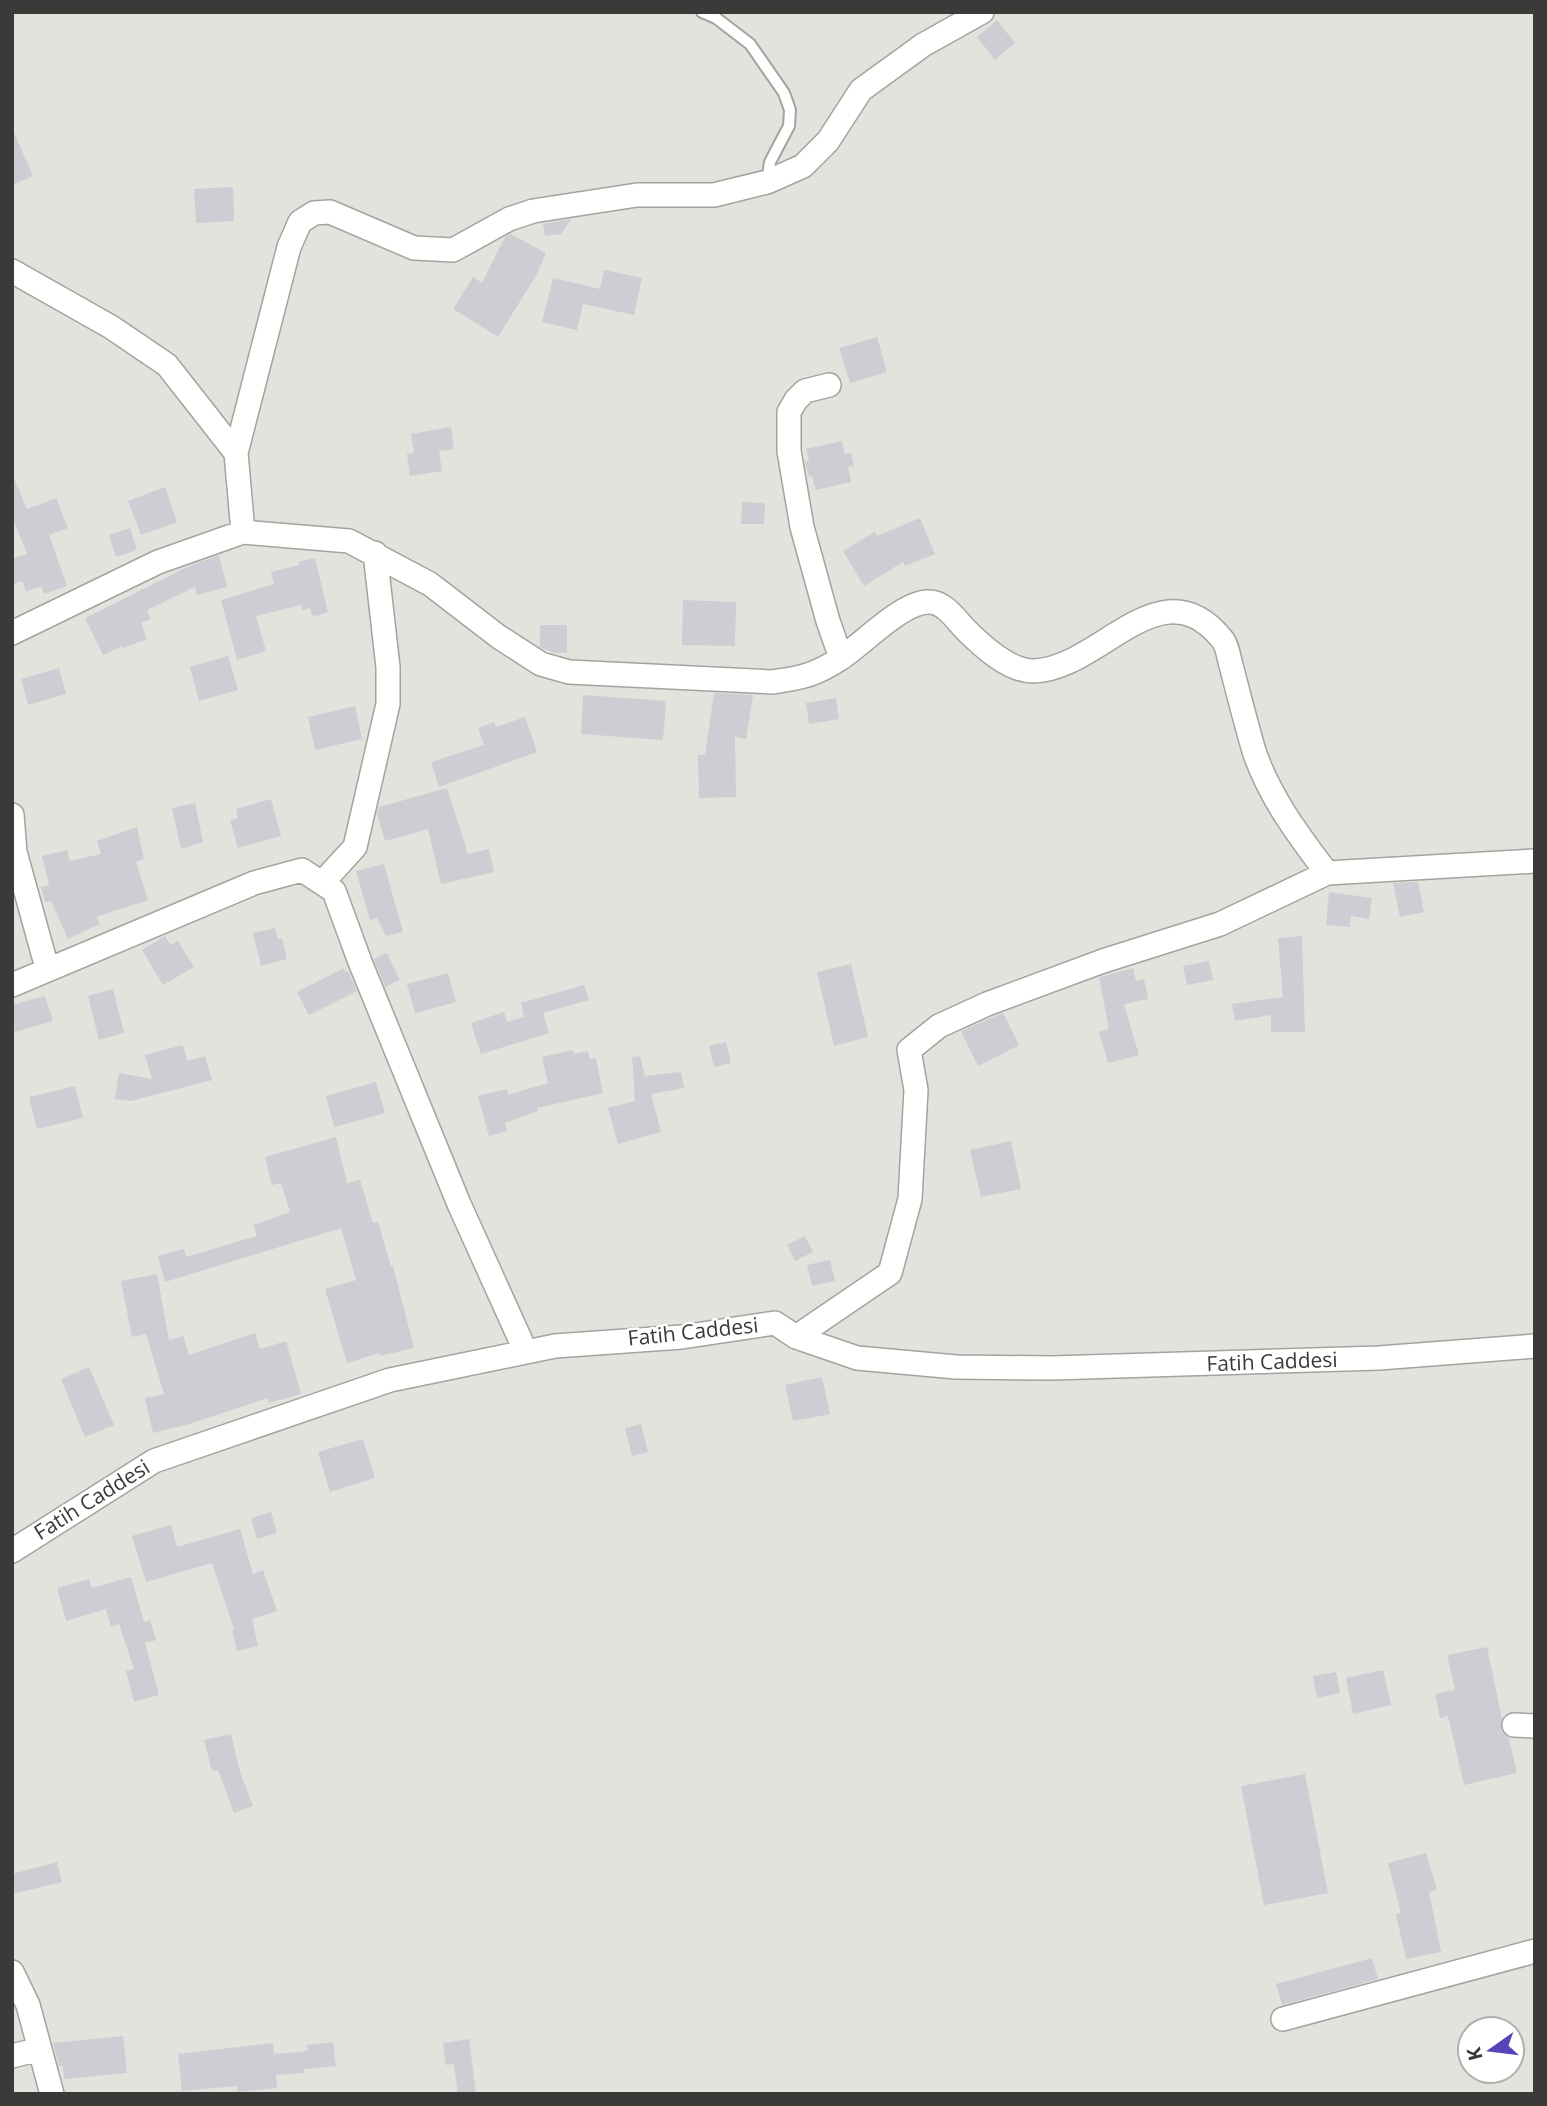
<svg xmlns="http://www.w3.org/2000/svg" width="1547" height="2106" font-family="'Open Sans',sans-serif">
<style>
.building{fill:#cdcdd4}
.lines{fill:none;stroke-linecap:round;stroke-linejoin:round}
.service-casing{stroke:#a2a49e;stroke-width:14}
.minor-casing{stroke:#a2a49e;stroke-width:26}
.service{stroke:#fff;stroke-width:10}
.minor{stroke:#fff;stroke-width:23}
.labels{text-anchor:middle;stroke-width:5;stroke-linejoin:round;paint-order:stroke}
.street-label{font-size:21px;fill:#3a3b38;stroke:#fff}
</style>
<rect width="100%" height="100%" fill="#e1e3dc"/>
<path class="building" d="M997 20 1015 43 995 60 977 37Z
M12 128 33 176 12 185Z
M233 187 234 221 196 223 194 189Z
M571 219 561 234 545 236 543 224Z
M510 234 546 253 537 274 498 337 453 309 473 277 482 283 505 237Z
M604 270 642 278 634 315 583 304 577 330 542 322 553 278 600 289Z
M877 337 887 372 850 383 839 348Z
M451 427 454 449 439 451 442 471 410 476 407 454 414 453 411 434Z
M842 441 845 454 851 453 854 466 848 467 851 482 816 490 812 476 809 477 805 461H809L806 449Z
M12 474 27 509 56 498 68 528 49 535 67 586 44 594 41 586 26 591 22 581 12 585V559L27 554 12 516Z
M165 487 177 522 141 535 128 501Z
M742 502 765 503 764 524H741Z
M920 518 935 554 905 566 903 562 864 586 843 551 874 532 877 536Z
M130 528 137 550 116 557 109 535Z
M219 555 227 587 197 595 195 587 147 610 151 619 141 623 147 639 123 648 122 646 103 655 85 618 189 566Z
M315 558 328 612 313 617 310 608 302 610 301 605 256 616 266 651 237 660 221 600 274 584 271 572 299 565 298 562Z
M683 600 736 602 735 646 682 645Z
M540 625H567V653H554L540 647Z
M228 656 238 690 199 701 190 667Z
M59 668 66 694 28 705 21 679Z
M714 693 753 695 746 739 735 737 736 797 699 798 698 755H705Z
M583 695 666 701 663 740 581 734Z
M836 698 839 719 809 724 806 703Z
M355 706 362 739 315 750 308 717Z
M525 717 537 752 439 787 431 762 484 745 478 728 494 722 496 727Z
M447 788 468 854 489 849 494 872 441 884 428 829 385 841 377 813 379 807Z
M271 799 281 836 238 848 230 820 238 818 236 809Z
M195 803 203 842 181 849 172 808Z
M137 827 144 859 136 862 148 900 96 917 100 924 68 939 51 901 45 902 41 887 49 885 42 856 67 850 70 861 101 854 97 841Z
M384 864 403 932 386 936 377 918 370 920 356 871Z
M1418 882 1424 912 1400 917 1393 883Z
M1329 892 1372 898 1369 919 1351 916 1350 927 1326 925Z
M275 928 278 939 282 938 287 959 261 966 253 933Z
M165 936 171 945 178 941 194 967 163 985 142 950Z
M1302 936 1305 1032H1271V1015L1235 1021 1232 1004 1283 997 1278 938Z
M387 953 400 980 385 987 374 959Z
M1209 961 1213 980 1187 985 1183 966Z
M851 964 868 1037 834 1046 817 972Z
M344 968 345 972 348 971 357 991 309 1015 297 992Z
M1133 968 1136 981 1144 979 1148 999 1124 1004 1139 1055 1108 1063 1099 1032 1109 1029 1099 977Z
M448 973 456 1002 415 1013 407 984Z
M584 985 589 1000 543 1013 549 1033 481 1054 471 1023 504 1012 507 1022 524 1017 521 1003Z
M113 989 124 1033 99 1040 88 996Z
M45 996 53 1021 15 1032 12 1005Z
M1003 1013 1019 1045 978 1066 961 1031Z
M726 1042 731 1063 714 1067 709 1046Z
M183 1045 187 1061 205 1056 212 1080 131 1101 115 1099 119 1073 152 1079 145 1055Z
M573 1050 574 1054 588 1051 590 1059 596 1058 603 1093 537 1108 538 1111 505 1123 507 1131 489 1136 478 1096 507 1089 508 1095 548 1083 542 1057Z
M640 1056 645 1076 681 1072 684 1088 651 1094 661 1132 618 1144 608 1108 635 1101 632 1057Z
M376 1082 385 1113 334 1127 326 1096Z
M75 1086 83 1118 37 1129 29 1097Z
M336 1137 347 1183 360 1180 373 1223 378 1222 391 1267 393 1266 414 1348 380 1356 379 1353 347 1363 325 1289 356 1280 341 1228 165 1282 158 1256 184 1249 186 1257 257 1236 253 1225 290 1212 281 1183 272 1185 265 1157Z
M1011 1141 1021 1189 981 1197 970 1150Z
M805 1236 813 1252 795 1261 787 1245Z
M830 1260 835 1281 812 1286 807 1265Z
M157 1274 169 1340 183 1336 189 1355 255 1333 260 1349 286 1341 301 1394 269 1403 268 1398 189 1424 153 1433 145 1398 164 1394 146 1334 132 1337 121 1281Z
M89 1367 114 1425 85 1437 61 1379Z
M822 1377 830 1414 793 1421 785 1385Z
M641 1424 648 1452 632 1456 625 1428Z
M363 1439 375 1478 330 1492 318 1452Z
M271 1512 277 1533 257 1539 251 1518Z
M171 1525 177 1547 240 1529 253 1574 263 1570 277 1611 252 1619 258 1646 237 1651 232 1630 234 1629 212 1563 146 1582 132 1536Z
M131 1577 144 1622 150 1620 156 1640 145 1643 159 1695 134 1702 126 1671 134 1669 119 1624 111 1627 106 1609 66 1621 57 1588 89 1579 92 1588Z
M1487 1647 1502 1719 1501 1731 1509 1738 1517 1773 1464 1785 1448 1716 1440 1718 1435 1694 1455 1690 1447 1655Z
M1383 1670 1391 1705 1353 1714 1346 1678Z
M1336 1672 1340 1693 1317 1698 1313 1676Z
M231 1734 240 1772 253 1806 234 1813 218 1770 212 1771 204 1740Z
M1305 1774 1328 1893 1264 1905 1241 1786Z
M1426 1853 1437 1890 1429 1892 1441 1952 1406 1959 1396 1914 1401 1913 1388 1863Z
M57 1862 62 1882 12 1894V1874Z
M1372 1958 1378 1979 1282 2005 1276 1984Z
M123 2036 127 2073 64 2079 63 2066H59L53 2043Z
M469 2039 476 2094H458L454 2064 446 2065 443 2043Z
M333 2042 336 2066 304 2069V2073L276 2075 277 2088 237 2092V2086L182 2091 178 2054 273 2043 274 2054 308 2051 307 2045Z"/>
<g class="lines">
<defs>
<path id="service" d="M702 12 716 18 750 44 784 93 790 110 789 126 770 162 767 182"/>
<path id="minor" d="M12 271 111 327 167 365 236 453
M829 385 805 391 796 400 789 412V451L802 527 828 621 841 658
M243 532 236 453 289 247 300 222 314 213 330 212 414 248 453 250 509 219 533 211 637 195H714L767 182 803 166 828 141 861 90 923 45 982 12
M12 633 158 562 243 532 349 541 430 584 499 637 541 664 569 672 772 682C801 678 816 675 841 658 863 644 903 601 929 602 945 602 956 620 966 630 982 646 1009 671 1033 671 1100 670 1160 563 1222 639 1228 646 1229 660 1232 669 1239 696 1246 724 1254 751 1269 796 1298 835 1327 873
M12 815 15 852 47 968
M322 883 355 847 388 704V667L375 553
M12 985 254 883 302 870 334 891 360 962 459 1204 525 1350
M796 1337 890 1273 910 1199 916 1090 909 1050 939 1026 987 1004 1103 961 1220 924 1327 873 1535 861
M12 1551 154 1461 390 1380 555 1346 682 1337 775 1323 796 1337 857 1358 956 1367 1052 1368 1379 1358 1535 1346
M1514 1725 1535 1726
M12 1972 28 2005 52 2094
M1283 2019 1535 1951
M12 2056 40 2049"/>
</defs>
<use href="#service" class="service-casing"/>
<use href="#minor" class="minor-casing"/>
<use href="#service" class="service"/>
<use href="#minor" class="minor"/>
</g>
<g class="labels">
<g class="street-label">
<text transform="translate(693 1332) rotate(-6)" y="7">Fatih Caddesi</text>
<text transform="translate(1272 1362) rotate(-2)" y="7">Fatih Caddesi</text>
<text transform="translate(92 1500) rotate(-32)" y="7">Fatih Caddesi</text>
</g>
</g>
<rect width="1547" height="2106" fill="none" stroke="#3a3b38" stroke-width="28"/>
<g transform="translate(1491 2050) rotate(256)"><circle r="33" fill="#ffffff" stroke="#b0b1af" stroke-width="2"/>
<path d="M0-5L12 26L0 18L-12 26Z" fill="#5942ba"/>
<text y="-10" font-size="19" font-weight="bold" text-anchor="middle" fill="#3a3b38">K</text>
</g>
</svg>
